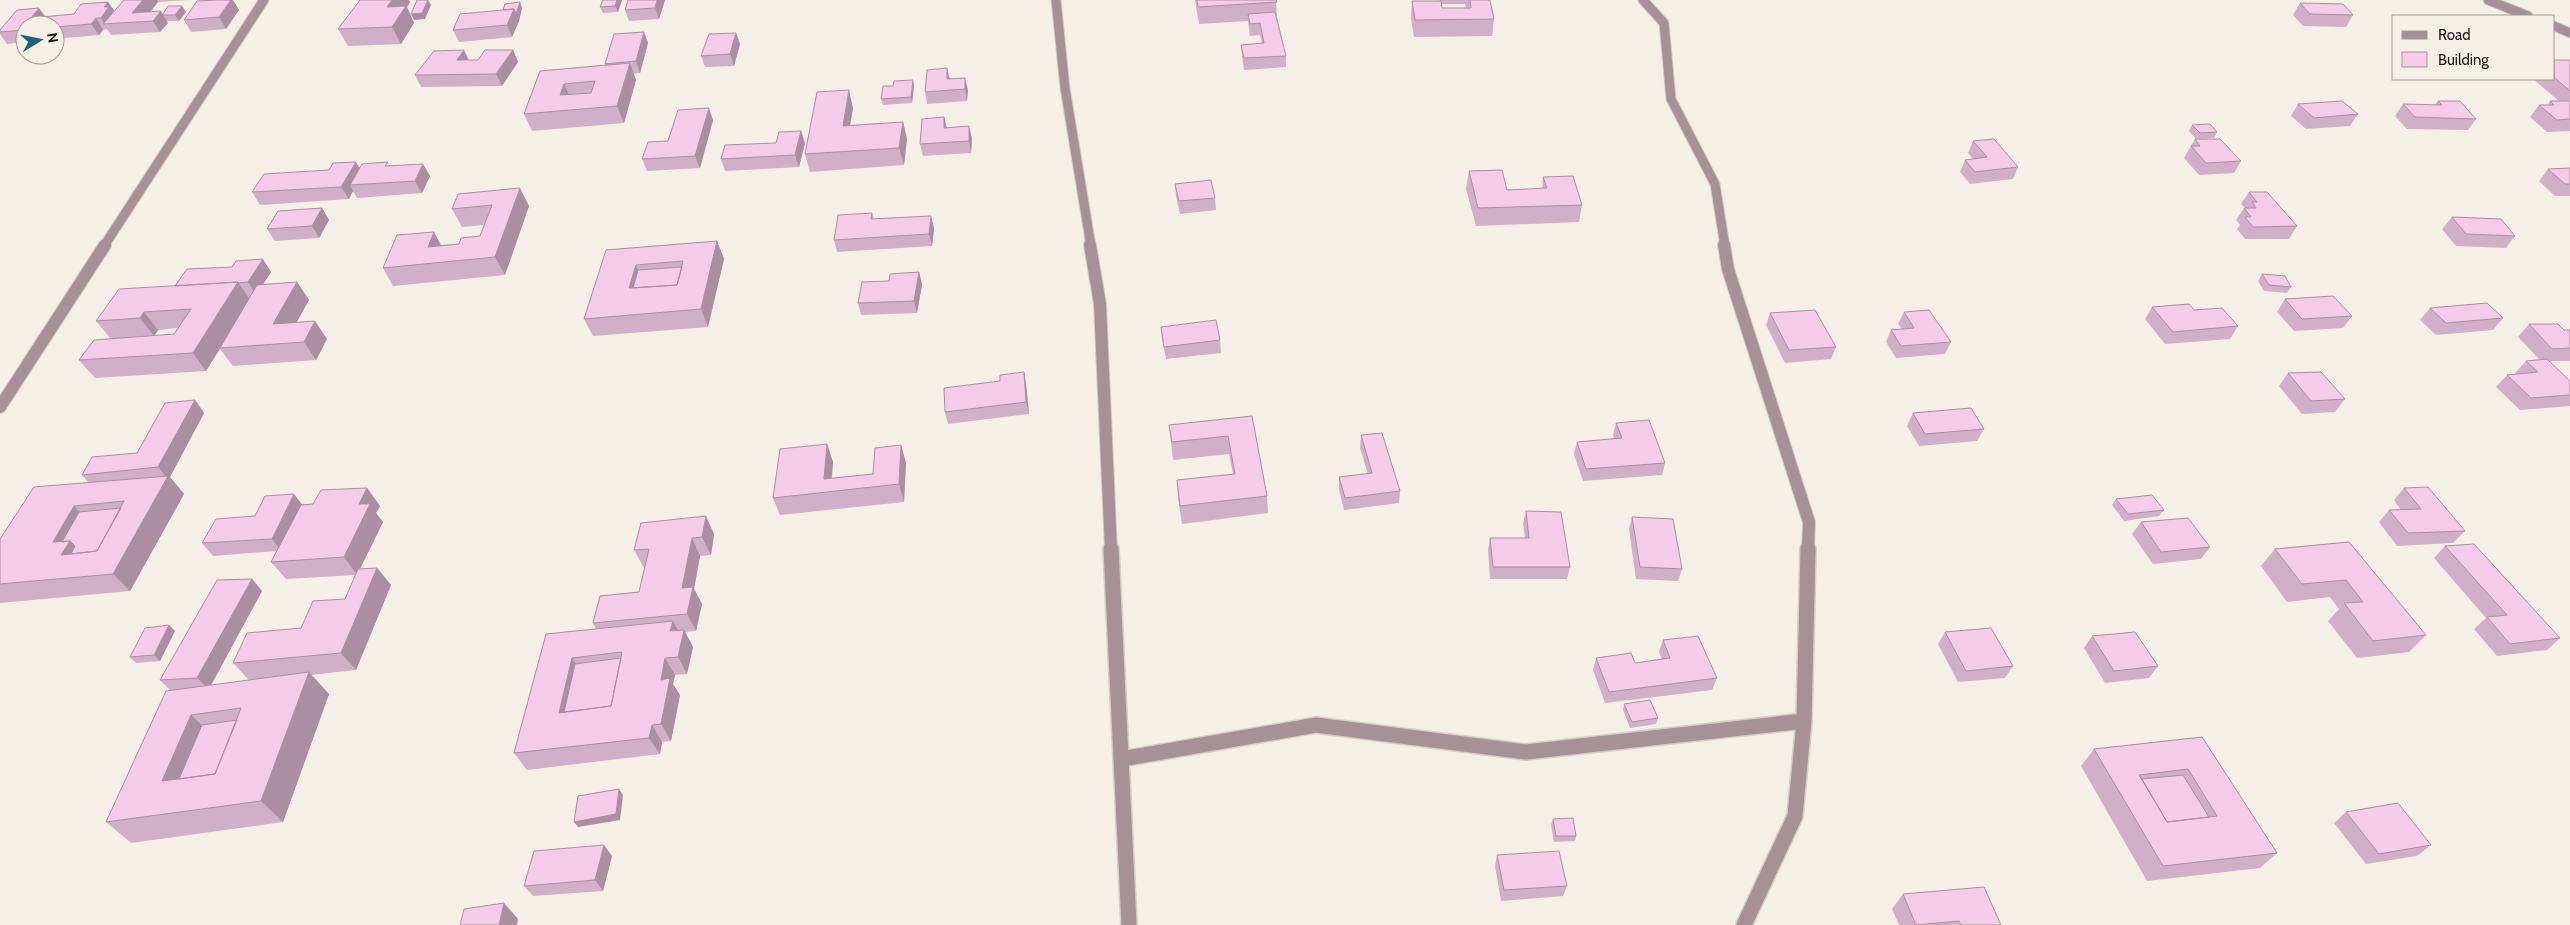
<svg xmlns="http://www.w3.org/2000/svg" width="2570" height="925" font-family="Cabin,sans-serif">
<style>
.lines{fill:none;stroke-linecap:round;stroke-linejoin:round}
.minor-far2-casing{stroke:#d3cdc6;stroke-width:11}
.minor-far1-casing{stroke:#d3cdc6;stroke-width:14}
.minor-casing{stroke:#d3cdc6;stroke-width:18}
.minor-far2{stroke:#a69196;stroke-width:9}
.minor-far1{stroke:#a69196;stroke-width:12}
.minor{stroke:#a69196;stroke-width:15}
.wall{fill:#d2afc8;fill-rule:evenodd}
.shaded-wall{fill:#ab8ea2}
.building{fill:#f4cbe8;stroke:#ab8ea2;fill-rule:evenodd}
</style>
<rect width="100%" height="100%" fill="#f6efe7"/>
<g class="lines">
<defs>
<path id="minor-far2" d="M1056 0 1065 88 1091 246
M1643 0 1664 23 1671 99 1715 184 1725 246
M2488 0 2528 16
M2554 26 2570 33
M104 246 264 0"/>
<path id="minor-far1" d="M1090 245 1100 304 1111 550
M1724 245 1728 269 1809 522 1808 550
M0 407 105 245"/>
<path id="minor" d="M1111 549 1129 925
M1122 759 1316 725 1526 752 1804 721
M1744 925 1795 816 1804 721 1808 549"/>
</defs>
<use href="#minor-far2" class="minor-far2-casing"/>
<use href="#minor-far1" class="minor-far1-casing"/>
<use href="#minor" class="minor-casing"/>
<use href="#minor-far2" class="minor-far2"/>
<use href="#minor-far1" class="minor-far1"/>
<use href="#minor" class="minor"/>
</g>
<path class="wall" d="M124 0H188L158 2 150 12 162 14 186 12 179 21H167L168 23 160 32 111 35 107 29 103 30 99 35 55 39V25H25V42L7 44 0 34V30L46 17 74 14 108 2 114 11Z
M216 0H233L239 10 226 29 191 32 184 20Z
M360 0H409L410 2 407 7 414 23 401 44 348 46 338 29Z
M622 0 618 12 603 13 600 7Z
M665 0 659 19 629 21 625 10Z
M1195 0H1276L1277 19 1286 56V67L1244 70 1242 56 1241 45 1262 44 1260 35 1250 36 1248 21 1199 24Z
M1439 0H1490L1494 19 1492 36 1414 37 1411 18 1412 1H1440ZM1441 4H1465L1466 8H1442Z
M2300 3 2353 15 2346 27 2303 26 2293 15Z
M522 8 519 21 512 37 459 42 453 30Z
M644 32 648 43 640 73 633 74 636 80 624 123 532 131 524 114 540 71 605 65V64Z
M736 33 740 44 734 66 705 67 701 56Z
M464 50 469 60H478L513 50 518 62 502 86 421 87 415 75Z
M2554 60H2570V131L2547 132 2530 117 2539 105H2548L2550 101H2559L2533 79H2554Z
M949 79 968 90 967 101 927 104 925 92Z
M913 80 914 86 912 103 883 105 881 99Z
M2438 101 2476 119 2468 130 2407 129 2395 116 2403 104 2435 105Z
M2298 104 2358 114 2350 126 2306 129 2291 116Z
M853 108 850 125 903 122 907 139 904 165 810 172 805 154Z
M944 117 947 128 972 138 971 153 923 156 920 144Z
M713 120 700 168 647 171 642 159 668 141Z
M2192 125 2217 132 2214 138 2196 139 2189 131Z
M801 131 805 143 799 167 725 171 721 159 776 143Z
M2195 139 2241 161 2234 173 2199 175 2184 158Z
M1973 141 2018 167 2013 179 1970 184 1960 172 1965 160 1973 159 1968 153Z
M390 166 430 176 422 193 357 198 353 191 349 199 260 205 252 192 329 170 360 167Z
M2570 168V196H2555L2539 181 2548 169Z
M1469 171 1507 190 1542 189 1543 177 1582 205 1579 222 1476 226 1466 189Z
M1175 184 1215 198 1216 210 1180 214 1176 196Z
M2249 192 2297 226 2289 239H2245L2237 229 2240 225 2236 220 2244 208H2245L2241 204Z
M458 194 529 206 505 275 393 286 383 268 434 232 441 245 459 244 480 236 484 225 462 227 452 209Z
M322 208 329 220 319 238 275 241 267 229Z
M872 213 874 219 934 228 932 246 837 252 834 240Z
M2452 217 2515 236 2506 248 2456 246 2442 229Z
M717 241 724 259 708 327 593 336 584 319 606 250Z
M271 272 263 284 297 282 309 300 296 322 327 339 316 360 233 366 220 349 206 371 95 378 79 360 111 339 96 321 175 286ZM178 328 174 334 154 336 158 330Z
M919 272 922 285 917 313 861 315 858 303 889 281Z
M2262 274 2291 287 2287 293 2264 291 2258 281Z
M2285 299 2352 316 2343 328 2294 331 2277 312Z
M2152 307 2194 310 2238 326 2230 339 2165 344 2145 319Z
M2430 308 2503 318 2493 330 2436 335 2420 320Z
M1904 312 1951 342 1945 354 1896 358 1886 342 1891 330 1902 329 1898 324Z
M1770 313 1836 347 1831 359 1785 363 1766 325Z
M2529 324 2564 330H2570V361H2549L2570 381V406L2520 410 2496 387 2507 375 2516 374 2515 373 2526 361 2540 360 2518 337Z
M1161 327 1220 340 1221 353 1166 359 1162 339Z
M1024 372 1026 384 1029 414 948 424 945 412 1000 381Z
M2288 373 2345 399 2335 412 2302 414 2279 386Z
M195 400 204 413 170 477 184 494 130 591 0 603V539L89 483 82 475 137 453Z
M1913 413 1984 429 1977 441 1919 446 1907 426Z
M1252 416 1267 496 1268 513 1182 524 1178 498 1177 480 1233 474 1229 454 1173 460 1169 425Z
M1616 423 1665 463 1662 475 1583 481 1574 454 1577 442 1614 439 1613 435Z
M1361 435 1400 491 1399 503 1344 510 1339 489V477L1368 474 1360 448Z
M827 444 833 462 832 478 873 474 901 445 906 463 904 502 780 515 773 498Z
M367 488 380 506 376 513 383 522 360 569 377 568 391 585 356 670 311 675 329 694 283 822 131 843 106 822 170 690 160 680 252 579 262 591 211 685 249 680 233 663 301 628 345 599 356 575 286 579 271 562 276 551 213 556 202 543 255 516 303 505 313 504Z
M2404 488 2465 531 2453 543 2397 546 2379 522 2389 510H2401L2394 500Z
M2116 499 2164 510 2159 516 2124 521 2112 505Z
M1526 511 1570 567 1567 579H1490L1488 550 1490 538H1525L1523 523Z
M1632 517 1682 569 1678 581 1636 579 1629 529Z
M2141 522 2210 547 2201 559 2153 564 2132 534Z
M641 523 714 534 711 555 700 556 694 589 702 604 696 631 685 632 693 647 687 674 675 675 673 684 680 695 671 741 662 742 660 754 527 770 514 753 546 634 596 629 593 623 639 592 645 568H644L634 550Z
M2349 542 2426 635 2409 652 2357 658 2328 621 2339 609 2330 597 2287 602 2261 566 2275 549Z
M2445 546 2560 638 2547 650 2497 656 2474 629 2486 618 2434 558Z
M169 625 175 631 160 661 136 663 130 657Z
M1945 632 2013 666 2005 678 1958 682 1938 644Z
M2092 636 2158 666 2149 678 2105 683 2084 648Z
M1663 640 1717 678 1712 690 1605 703 1593 670 1596 658 1635 663 1662 659 1659 652Z
M1624 704 1658 718 1656 724 1630 728 1623 710Z
M2202 737 2277 853 2260 868 2147 881 2081 766 2094 749Z
M2346 812 2431 845 2417 856 2366 864 2334 823Z
M1553 819 1576 836 1575 841 1554 842 1551 825Z
M1497 855 1567 886 1563 896 1501 901 1495 866Z
M612 856 603 891 533 896 524 886Z
M1903 894 2001 925H1899L1892 909Z"/>
<path class="shaded-wall" d="M143 0H157L158 2 143 21 132 13Z
M231 0H233L239 10 226 29 219 17Z
M392 0H409L410 2 407 7 414 23 401 44 392 27 387 7Z
M428 0 431 5 425 19 414 20 411 14Z
M617 0H622L618 12 615 6Z
M657 0H665L659 19 655 8Z
M108 2 116 13 105 24 101 18 104 7Z
M520 2 522 8 519 21 512 37 507 25 514 9Z
M182 6 186 12 179 21 175 15Z
M39 8 47 19 31 18Z
M161 11 168 23 160 32 153 21Z
M96 18 103 30 99 35 91 24Z
M644 32 648 43 640 73 636 61Z
M736 33 740 44 734 66 730 54Z
M464 50 469 62 457 60Z
M513 50 518 62 502 86 496 74Z
M630 63 636 80 624 123 617 106Z
M947 68 950 80 949 91 947 79Z
M965 78 968 90 967 101 965 89Z
M913 80 914 86 912 103 911 97Z
M564 84 572 101 560 95Z
M849 90 853 108 847 143 843 126Z
M709 108 713 120 700 168 695 156Z
M944 117 947 129 944 128Z
M903 122 907 139 904 165 899 148Z
M969 126 972 138 971 153 969 141Z
M801 131 805 143 799 167 795 155Z
M356 162 363 174 350 185 353 191 349 199 341 187Z
M423 164 430 176 422 193 415 181Z
M520 188 529 206 505 275 495 257Z
M322 208 329 220 319 238 312 226Z
M931 216 934 228 932 246 929 234Z
M434 232 443 250 428 247Z
M717 241 724 259 708 327 701 309Z
M263 259 271 272 256 295 248 282Z
M636 265 643 282 640 293 629 288Z
M919 272 922 285 917 313 914 301Z
M238 282 250 300 206 371 193 353Z
M297 282 309 300 286 342 273 324Z
M144 312 158 330 154 336 140 318Z
M315 321 327 339 316 360 304 342Z
M1024 372 1026 384 1029 414 1026 402Z
M195 400 204 413 170 477 184 494 130 591 113 574 167 478 158 467Z
M827 444 833 462 830 492 824 479Z
M901 445 906 463 904 502 899 484Z
M367 488 380 506 376 513 383 522 357 575 344 557 359 504Z
M294 494 304 507 281 551 272 539Z
M74 506 91 524 87 558 61 555 53 542Z
M706 516 714 534 711 555 702 537Z
M692 538 700 556 694 589 702 604 696 631 687 614 682 588Z
M377 568 391 585 356 670 341 653Z
M252 579 262 591 209 689 197 678Z
M673 621 682 638 670 631Z
M169 625 175 631 160 661 154 655Z
M684 630 693 647 687 674 678 657Z
M572 658 583 675 573 717 559 713Z
M665 658 675 675 673 684 680 695 671 741 661 724V680Z
M309 672 329 694 283 822 261 801Z
M191 715 214 736 192 789 162 781Z
M652 725 662 742 660 754 649 738Z
M619 789 623 795 620 820 578 827 574 822Z
M604 845 612 856 603 891 595 880Z
M504 903 518 919 517 925H499Z"/>
<path class="building" d="M124 0H143L132 13 161 11 153 21 103 24Z
M216 0H231L219 17 184 20 197 1Z
M360 0H392L387 7 406 6 392 27 338 29Z
M417 0H428L422 13 411 14Z
M603 0H617L615 6 600 7Z
M628 0H657L655 8 625 10Z
M1197 0H1276L1277 2 1198 7Z
M1470 0H1490L1494 19 1415 20 1412 1H1441L1442 8H1471Z
M108 2 104 7H109L101 18H96L91 24 55 27V25H25V30L0 32V30L17 10 39 8 31 18 74 14 81 4Z
M520 2 516 14 514 9 503 10 505 4Z
M2300 3 2343 4 2353 15 2310 14Z
M168 6H182L175 15H163V14Z
M514 9 507 25 453 30 460 14Z
M1275 12 1286 56 1244 58 1241 45 1264 43 1260 23 1250 24 1248 14Z
M644 32 636 61 605 64 614 34Z
M736 33 730 54 701 56 709 34Z
M464 50 457 60H478L485 50H513L496 74 415 75 434 51Z
M2554 60H2570V91L2554 77Z
M630 63 617 106 524 114 540 71ZM595 81 591 93 560 95 564 84Z
M947 68V79L965 78V89L925 92 927 70Z
M913 80 911 97 881 99 883 86H893L894 81Z
M849 90 843 126 903 122 899 148 805 154 817 92Z
M2342 101 2358 114 2314 118 2298 104Z
M2438 101H2460L2476 119 2415 117 2403 104 2442 105Z
M2550 101H2570V119L2557 120 2539 105H2554Z
M709 108 695 156 642 159 648 142 668 141 678 110Z
M944 117V128L969 126V141L920 144 922 119Z
M2210 124 2217 132 2200 133 2192 125Z
M801 131 795 155 721 159 725 145 776 143 779 132Z
M1994 139 2018 167 1975 172 1965 160 1987 157 1973 141Z
M2195 139H2220L2241 161 2206 163 2191 146H2200Z
M356 162 341 187 252 192 264 174 329 170 333 163Z
M388 162 385 166 423 164 415 181 350 185 362 164Z
M2570 168V184H2565L2548 169Z
M1502 170 1507 190 1547 188 1543 177 1573 176 1582 205 1478 208 1469 171Z
M1211 180 1215 198 1179 201 1175 184Z
M520 188 495 257 383 268 397 235 434 232 428 247 459 244 461 238 480 236 492 205 452 209 458 194Z
M2249 192H2267L2297 226 2253 227 2245 217H2251L2244 208H2256L2252 202H2257Z
M322 208 312 226 267 229 278 211Z
M872 213 871 219 931 216 929 234 834 240 838 215Z
M2452 217 2501 219 2515 236 2466 234Z
M717 241 701 309 584 319 606 250ZM683 261 677 285 629 288 636 265Z
M263 259 248 282 238 283V282L175 286 187 269 232 267 236 261Z
M682 267 677 285 633 288 638 270Z
M919 272 914 301 858 303 862 282 889 281 890 274Z
M2262 274 2285 276 2291 287 2269 285Z
M238 282 193 353 79 360 94 340 174 334 191 309 144 312 140 318 96 321 119 289Z
M297 282 273 324 315 321 304 342 220 348 257 285Z
M2333 296 2352 316 2302 319 2285 299Z
M2487 303 2503 318 2446 323 2430 308Z
M2189 304 2194 310 2222 308 2238 326 2173 332 2152 307Z
M1815 310 1836 347 1789 350 1770 313Z
M1929 310 1951 342 1901 346 1891 330 1914 328 1904 312Z
M1216 320 1220 340 1164 347 1161 327Z
M2529 324H2558L2564 330H2570V348L2552 349Z
M2547 359 2570 381V395L2531 398 2507 375 2538 372 2526 361Z
M1024 372 1026 402 945 412 944 388 1000 381V375Z
M2321 372 2345 399 2311 401 2288 373Z
M195 400 158 467 82 475 92 457 137 453 165 403Z
M1971 408 1984 429 1925 434 1913 413Z
M1252 416 1267 496 1180 506 1177 480 1235 474 1228 436 1172 442 1169 425Z
M1649 420 1665 463 1586 469 1577 442 1622 438 1616 423Z
M1382 433 1400 491 1345 498 1339 477 1372 473 1361 435Z
M827 444 824 479 873 474 875 448 901 445 899 484 773 498 780 449Z
M168 476 113 574 0 584V539L34 487ZM124 501 97 551 61 555 70 541 53 542 74 506Z
M2428 487 2465 531 2408 533 2389 510 2421 509 2404 488Z
M367 488 359 504H370L344 557 271 562 301 505 313 504 321 490Z
M294 494 272 539 202 543 216 519 255 516 265 496Z
M2152 495 2164 510 2128 514 2116 499Z
M121 508 97 551 71 554 75 546 70 541 62 542 79 512Z
M1526 511 1561 512 1570 567H1493L1490 538H1529Z
M706 516 702 537 692 538 682 588 693 587 687 614 593 623 600 596 639 592 649 549 634 550 641 523Z
M1632 517 1673 519 1682 569 1640 567Z
M2188 518 2210 547 2161 552 2141 522Z
M2349 542 2426 635 2373 641 2344 603 2363 602 2346 580 2302 584 2275 549Z
M2474 544 2560 638 2510 644 2487 617 2507 615 2445 546Z
M377 568 341 653 233 663 247 633 301 628 313 601 345 599 358 569Z
M252 579 197 678 160 680 217 580Z
M673 621 670 631 684 630 678 657 665 658 661 680 670 678 661 724 652 725 649 738 514 753 546 634ZM622 652 611 706 559 713 572 658Z
M169 625 154 655 130 657 145 628Z
M1991 628 2013 666 1966 671 1945 632Z
M2135 632 2158 666 2114 671 2092 636Z
M1698 636 1717 678 1609 692 1596 658 1631 653 1635 663 1670 658 1663 640Z
M621 658 611 706 564 712 575 664Z
M309 672 261 801 106 822 166 691ZM241 708 215 774 162 781 191 715Z
M1650 700 1658 718 1632 722 1624 704Z
M237 720 215 774 179 779 202 725Z
M2202 737 2277 853 2163 866 2094 749ZM2188 769 2217 816 2167 822 2139 775Z
M2183 775 2209 817 2167 822 2142 779Z
M619 789 616 814 574 822 578 796Z
M2398 803 2431 845 2379 854 2346 812Z
M1573 818 1576 836H1556L1553 819Z
M604 845 595 880 524 886 534 851Z
M1559 851 1567 886 1504 890 1497 855Z
M1984 887 2001 925H1961L1959 921 1916 925 1903 894Z
M504 903 499 925H460L464 909Z"/>
<rect x="2392" y="15" width="162" height="65" fill="#f6efe7" stroke="#9f9a94"/>
<rect x="2402" y="31" width="25" height="8" fill="#a69196" stroke="#9f9a94"/>
<text x="2438" y="40" font-size="15" fill="#1d1a18">Road</text>
<rect x="2402" y="52" width="25" height="15" fill="#f4cbe8" stroke="#9f9a94"/>
<text x="2438" y="65" font-size="15" fill="#1d1a18">Building</text>
<g transform="translate(40 40) rotate(80)"><circle r="24" fill="#f6efe7" stroke="#9f9a94"/>
<path d="M0-4L9 19L0 12L-9 19Z" fill="#1d6474"/>
<text y="-8" font-size="14" font-weight="bold" text-anchor="middle" fill="#1d1a18">N</text>
</g>
</svg>
